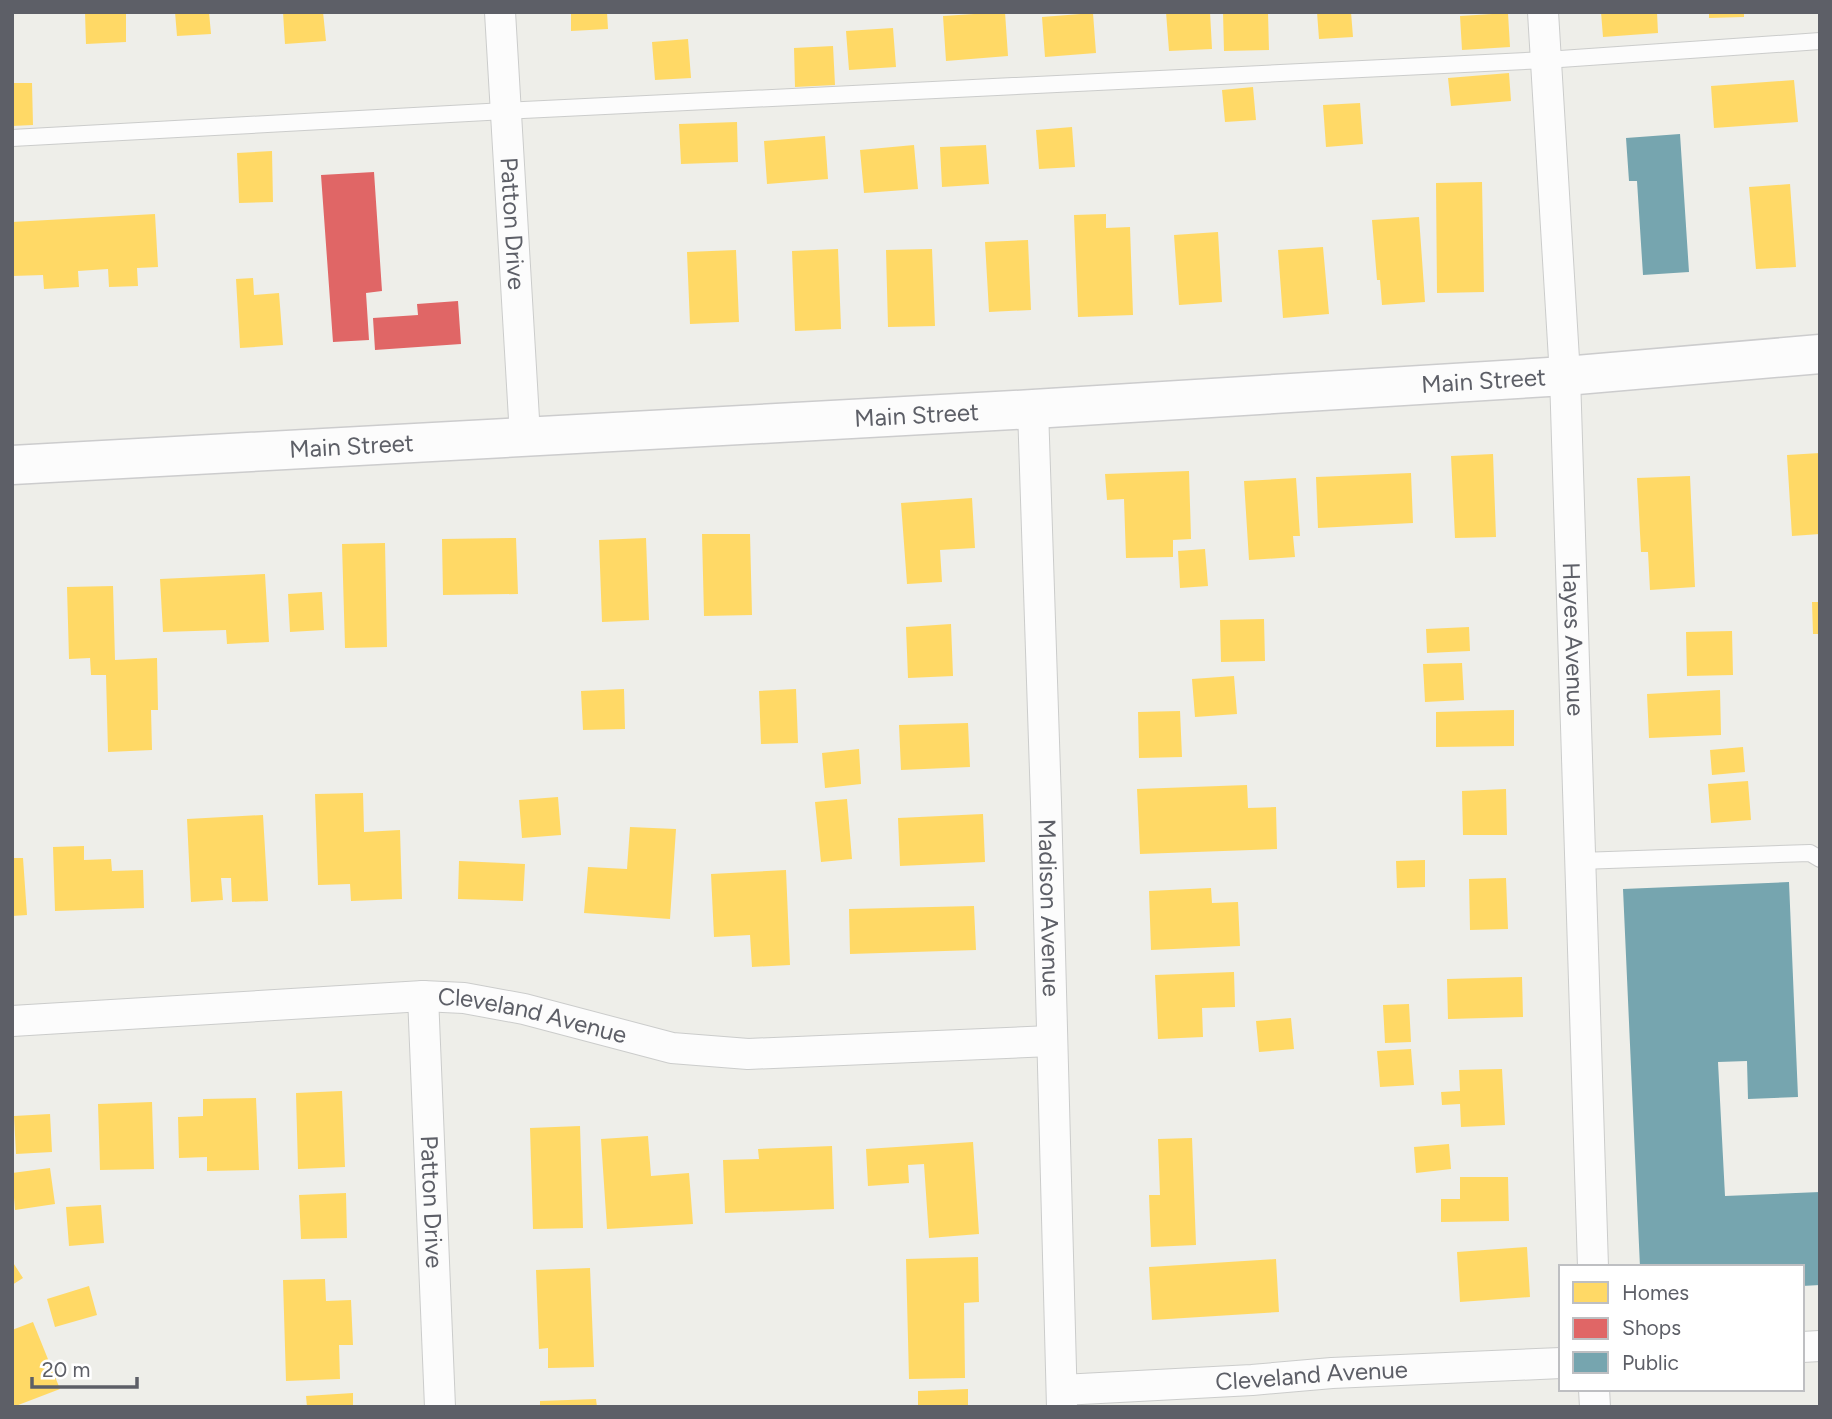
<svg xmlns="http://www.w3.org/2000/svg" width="1832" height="1419" font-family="Figtree,sans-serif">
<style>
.homes{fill:#ffd966}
.shops{fill:#e06666}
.public{fill:#76a5af}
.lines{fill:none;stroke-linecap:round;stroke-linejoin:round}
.service-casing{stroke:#cbcccb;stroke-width:18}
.minor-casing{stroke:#cbcccb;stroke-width:32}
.secondary-casing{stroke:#cccccd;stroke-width:41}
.service{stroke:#fcfcfc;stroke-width:16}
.minor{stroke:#fcfcfc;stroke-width:30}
.secondary{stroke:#fcfcfc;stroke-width:38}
.labels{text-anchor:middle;stroke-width:7;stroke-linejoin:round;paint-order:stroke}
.street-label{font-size:24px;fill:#5d5f67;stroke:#fff}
</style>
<rect width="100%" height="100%" fill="#eeeee9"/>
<path class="homes" d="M85 12H126V42L86 44Z
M175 12H209L211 34 177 36Z
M283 12H323L326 41 285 44Z
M571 12H607L608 29 571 31Z
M1005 12 1008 56 946 61 943 16Z
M1166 12H1210L1212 49 1169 51Z
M1223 12H1268L1269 50 1224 51Z
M1317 12H1351L1353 37 1319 39Z
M1601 12H1657L1658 33 1603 37Z
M1709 12H1744V17L1709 18Z
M1093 13 1096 53 1045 57 1042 17Z
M1508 13 1510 47 1462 50 1460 16Z
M893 28 896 67 849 70 846 31Z
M688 39 691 78 655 80 652 42Z
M833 46 835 85 795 87 794 48Z
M1509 73 1511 101 1451 106 1448 78Z
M1794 80 1798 122 1714 128 1711 86Z
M12 83H32L33 125 12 126Z
M1253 87 1256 120 1225 122 1222 90Z
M1360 103 1363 144 1326 147 1323 105Z
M737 122 738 162 681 164 679 124Z
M1072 127 1075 167 1039 169 1036 130Z
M825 136 828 179 767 184 764 141Z
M914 145 918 189 864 193 860 150Z
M986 145 989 184 942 187 940 147Z
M272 151 273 202 239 203 237 153Z
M1482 182 1484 292 1437 293 1436 183Z
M1790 184 1796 267 1756 269 1749 187Z
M155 214 158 267 137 268 138 286 109 287 108 269 78 271 79 287 44 289 43 275 12 276V222Z
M1106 214V228L1130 227 1133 315 1078 317 1074 215Z
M1419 217 1425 302 1382 305 1380 280H1377L1372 220Z
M1218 232 1222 302 1179 305 1174 235Z
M1028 240 1031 310 989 312 985 242Z
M1323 247 1329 314 1283 318 1278 250Z
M838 249 841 329 795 331 792 251Z
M932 249 935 326 888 327 886 250Z
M736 250 739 322 690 324 687 252Z
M253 278 254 295 279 293 283 345 240 348 236 279Z
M1820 453V534L1792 536 1787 455Z
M1493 454 1496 537 1455 538 1451 456Z
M1189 471 1191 539 1173 540V557L1126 558 1124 499 1107 500 1105 474Z
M1411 473 1413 523 1318 528 1316 477Z
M1690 476 1695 587 1650 590 1648 552H1641L1637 478Z
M1296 478 1300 536H1293L1295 557 1249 560 1244 481Z
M972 498 975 548 940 550 942 582 907 584 901 503Z
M702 534H750L752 615 704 616Z
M516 538 518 594 443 595 442 539Z
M646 538 649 620 602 622 599 540Z
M385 543 387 647 345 648 342 544Z
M1205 549 1208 586 1180 588 1178 551Z
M265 574 269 642 227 644 226 630 163 632 160 579Z
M113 586 115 660 157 658 158 710H151L152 750 108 752 106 675H91L90 658 69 659 67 587Z
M322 592 324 630 290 632 288 594Z
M1812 602H1820V634H1813Z
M1264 619 1265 661 1221 662 1220 620Z
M951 624 953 676 908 678 906 627Z
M1469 627 1470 651 1427 653 1426 629Z
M1732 631 1733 675 1687 676 1686 632Z
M1462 663 1464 700 1425 702 1423 664Z
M1234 676 1237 714 1195 717 1192 679Z
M624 689 625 729 583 730 581 691Z
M796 689 798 743 761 744 759 691Z
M1720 690 1721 735 1649 738 1647 694Z
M1514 710V746L1436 747V712Z
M1180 711 1182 757 1139 758 1138 712Z
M968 723 970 767 901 770 899 725Z
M1743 747 1745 772 1712 775 1710 750Z
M859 749 861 784 825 788 822 753Z
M1748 781 1751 820 1711 823 1708 784Z
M1247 785 1248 808 1276 807 1277 849 1140 854 1137 789Z
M1506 789 1507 835H1463L1462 791Z
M363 793 364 832 400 830 402 899 351 901 350 884 318 885 315 794Z
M558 797 561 835 522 838 519 800Z
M847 799 852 859 821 862 815 802Z
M983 814 985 862 900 866 898 818Z
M263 815 268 901 232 902 231 878H221L223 900 191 902 187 819Z
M630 827 676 829 670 919 584 913 588 867 627 869Z
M84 846V860L111 859 112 871 143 870 144 908 55 911 53 847Z
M12 858H23L27 915 12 916Z
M1425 860V887L1397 888 1396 861Z
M459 861 525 864 523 901 458 899Z
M786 870 790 965 752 967 750 935 714 937 711 874Z
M1506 878 1508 929 1470 930 1469 879Z
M1211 888 1212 903 1238 902 1240 946 1151 950 1149 891Z
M974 906 976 950 850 954 849 909Z
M1234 972 1235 1007 1202 1008 1203 1037 1158 1039 1155 975Z
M1522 977 1523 1017 1448 1019 1447 979Z
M1409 1004 1411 1042 1385 1043 1383 1005Z
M1291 1018 1294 1049 1259 1052 1256 1021Z
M1411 1049 1414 1085 1380 1087 1377 1051Z
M1502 1069 1505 1125 1461 1127 1460 1104 1442 1105 1441 1092 1460 1091 1459 1070Z
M342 1091 345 1167 298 1169 296 1093Z
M256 1098 259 1170 207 1171V1157L179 1158 178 1117 203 1116V1099Z
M152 1102 154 1169 100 1170 98 1104Z
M50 1114 52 1152 16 1154 14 1116Z
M580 1126 583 1228 533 1229 530 1128Z
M648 1136 651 1176 689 1173 693 1224 607 1229 601 1139Z
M1192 1138 1196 1245 1151 1247 1149 1195H1160L1158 1139Z
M973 1142 979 1234 929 1238 924 1164 908 1165 909 1183 868 1186 866 1149Z
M1449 1144 1451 1169 1416 1173 1414 1147Z
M832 1146 834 1209 725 1213 723 1160 759 1159 758 1149Z
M50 1168 55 1204 15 1210 12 1173Z
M1460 1177H1508L1509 1221 1441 1222V1199H1460Z
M346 1193 347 1238 301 1239 299 1195Z
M101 1205 104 1243 69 1246 66 1207Z
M1527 1247 1530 1297 1460 1302 1457 1252Z
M978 1257 979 1302 964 1303 965 1378 909 1379 906 1259Z
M1276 1259 1279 1312 1152 1320 1149 1267Z
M12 1261 23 1278 12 1285Z
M590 1268 594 1367 548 1368V1348L539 1349 536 1270Z
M325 1279 326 1301 351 1300 353 1345H339L340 1379 286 1381 283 1280Z
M89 1286 97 1315 55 1327 47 1299Z
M33 1322 60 1389 13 1407 12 1330Z
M968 1389V1407H918V1391Z
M353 1393V1407H307L306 1396Z
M596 1399 597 1407H540V1401Z"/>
<path class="shops" d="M374 172 382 291 366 293 369 340 333 342 321 175Z
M458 301 461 344 375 350 373 318 418 315 417 304Z"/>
<path class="public" d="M1680 134 1689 272 1643 275 1637 181H1629L1626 138Z
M1789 882 1798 1097 1748 1099 1747 1061 1718 1062 1725 1196 1820 1192V1285L1802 1286V1267H1640L1623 889Z"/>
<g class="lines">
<defs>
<path id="service" d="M12 138 505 111 1546 60 1820 41
M1580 861 1810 853 1820 859"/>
<g id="minor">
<path id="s1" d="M500 12 525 436"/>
<path id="s2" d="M1543 12 1565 376 1593 1267"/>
<path id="s3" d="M1033 409 1046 802 1062 1407"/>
<path id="s4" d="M423 996 440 1407"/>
<path id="s5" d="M12 1021 423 996 464 998 524 1009 672 1048 748 1054 1051 1041"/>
<path d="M1802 1347 1820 1346"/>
<path d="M1594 1389 1595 1407"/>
<path id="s6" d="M1062 1390 1252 1380 1332 1373 1561 1363"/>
</g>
<g id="secondary">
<path id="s7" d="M12 465 1033 409 1565 376 1820 354"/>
</g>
</defs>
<use href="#service" class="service-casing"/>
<use href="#minor" class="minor-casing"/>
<use href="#secondary" class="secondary-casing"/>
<use href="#service" class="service"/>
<use href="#minor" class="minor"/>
<use href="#secondary" class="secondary"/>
</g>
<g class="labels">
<g class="street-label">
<text dy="8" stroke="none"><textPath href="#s1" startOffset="212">Patton Drive</textPath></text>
<text dy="8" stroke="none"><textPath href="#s7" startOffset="1474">Main Street</textPath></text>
<text dy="8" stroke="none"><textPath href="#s7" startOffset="906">Main Street</textPath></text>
<text dy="8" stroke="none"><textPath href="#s7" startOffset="340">Main Street</textPath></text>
<text dy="8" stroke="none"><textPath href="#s2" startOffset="628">Hayes Avenue</textPath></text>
<text dy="8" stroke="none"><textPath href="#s3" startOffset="499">Madison Avenue</textPath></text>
<text dy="8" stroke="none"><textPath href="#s5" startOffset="523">Cleveland Avenue</textPath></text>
<text dy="8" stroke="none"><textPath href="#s4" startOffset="206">Patton Drive</textPath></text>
<text dy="8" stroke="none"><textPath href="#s6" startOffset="250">Cleveland Avenue</textPath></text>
</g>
</g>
<rect width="1832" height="1419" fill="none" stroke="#5d5f67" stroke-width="28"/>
<rect x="1559" y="1265" width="245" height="126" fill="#ffffff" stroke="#bebfc2" stroke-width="2"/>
<rect x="1573" y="1282" width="35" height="21" fill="#ffd966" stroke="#bebfc2" stroke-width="2"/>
<text x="1622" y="1300" font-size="21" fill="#5d5f67">Homes</text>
<rect x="1573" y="1318" width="35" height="21" fill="#e06666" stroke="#bebfc2" stroke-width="2"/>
<text x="1622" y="1335" font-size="21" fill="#5d5f67">Shops</text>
<rect x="1573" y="1352" width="35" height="21" fill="#76a5af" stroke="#bebfc2" stroke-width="2"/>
<text x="1622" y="1370" font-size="21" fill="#5d5f67">Public</text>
<path d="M32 1377v10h105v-10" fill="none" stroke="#5d5f67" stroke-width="3.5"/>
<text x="42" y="1377" font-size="21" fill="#5d5f67" stroke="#ffffff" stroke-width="5" paint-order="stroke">20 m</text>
</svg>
